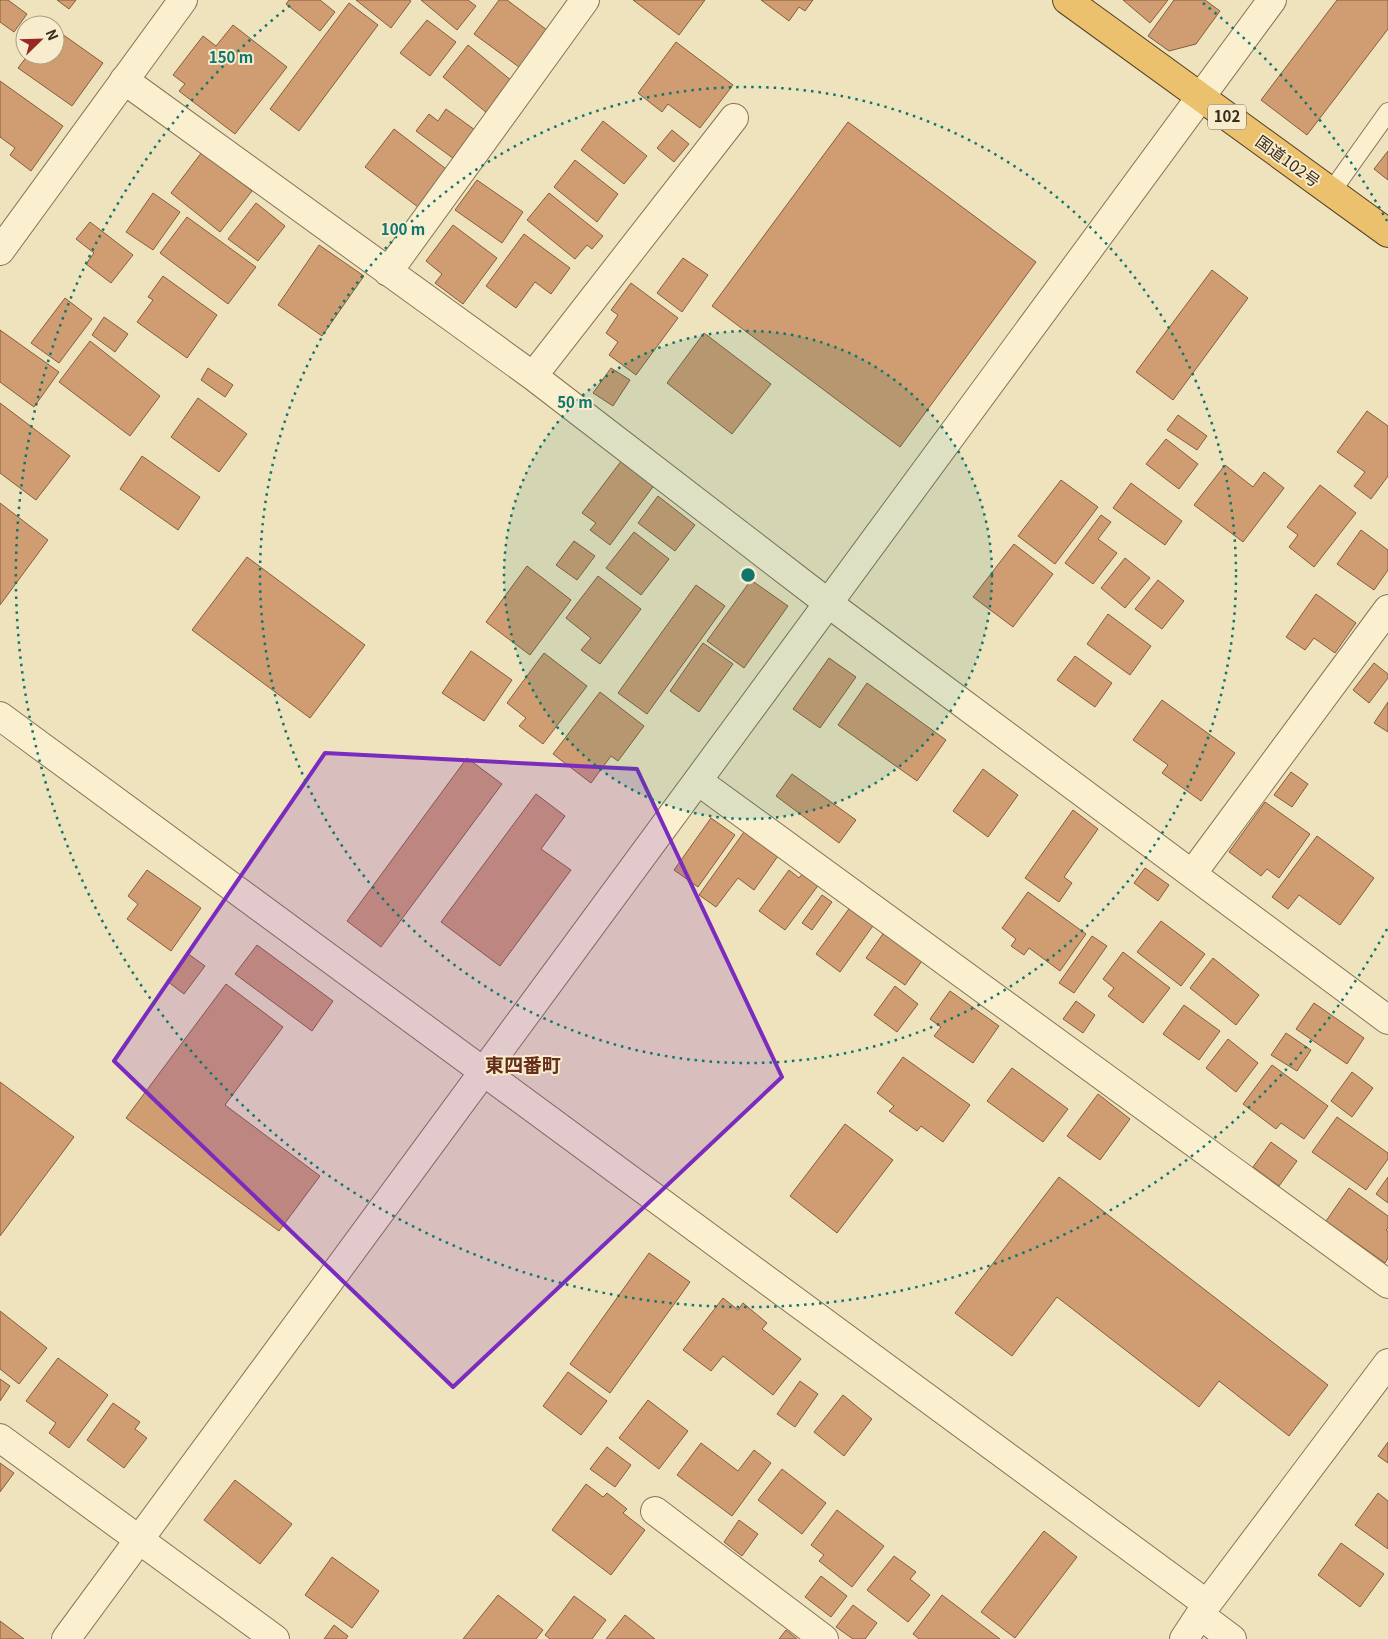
<svg xmlns="http://www.w3.org/2000/svg" width="1388" height="1639" font-family="Georgia,'Noto Sans JP',serif">
<style>
.building{fill:#cf9d71;stroke:#885d3a}
.lines{fill:none;stroke-linecap:round;stroke-linejoin:round}
.service-casing{stroke:#887356;stroke-width:20}
.minor-casing{stroke:#887356;stroke-width:30}
.tertiary-casing{stroke:#887356;stroke-width:30}
.trunk-casing{stroke:#55402a;stroke-width:30}
.service{stroke:#faf0d0;stroke-width:18}
.minor{stroke:#faf0d0;stroke-width:28}
.tertiary{stroke:#faf0d0;stroke-width:28}
.trunk{stroke:#ecc16d;stroke-width:28}
.marked{fill:#7b2cbf;fill-opacity:0.2;stroke:#7b2cbf;stroke-width:4;stroke-linejoin:round}
.ring{fill:none;stroke:#0f766e;stroke-width:2.5;stroke-dasharray:2.5 5}
.labels{text-anchor:middle;stroke-width:4;stroke-linejoin:round;paint-order:stroke}
.shield{fill:#f7eccd;stroke:#706450;stroke-width:1}
.shield-label{font-size:15px;font-weight:bold;fill:#362a1b}
.street-label{font-size:16px;fill:#362a1b;stroke:#f7eccd}
.quarter-label{font-size:19px;font-weight:bold;fill:#652c19;stroke:#f7eccd}
.centre{fill:#0f766e;stroke:#f7eccd;stroke-width:2.5}
.ring-label{font-size:15px;text-anchor:middle;font-weight:bold;fill:#0f766e;stroke:#f7eccd;stroke-width:4;stroke-linejoin:round;paint-order:stroke}
</style>
<rect width="100%" height="100%" fill="#efe3bd"/>
<path class="building" d="M0 0H8L27 14 14 32 0 22Z
M57 0H76L69 9Z
M289 0H320L335 12 320 31 286 4Z
M356 0H409L411 1 391 28Z
M421 0H468L476 6 457 30Z
M499 0H507L547 30 519 67 474 34Z
M633 0H705L679 35Z
M761 0H813L805 11 799 7 789 21Z
M1123 0H1168L1150 23Z
M1174 0H1205L1220 11 1196 44 1169 51 1148 36Z
M1337 0H1388V29L1307 135 1261 100Z
M349 3 378 25 299 131 270 109Z
M427 20 456 42 430 76 400 53Z
M233 25 287 67 235 134 179 91 185 84 173 75 203 36 216 46Z
M55 29 103 63 72 106 18 68 28 55H55Z
M676 42 733 85 700 128 668 104 662 112 638 93Z
M468 45 512 81 487 113 443 77Z
M0 81 63 126 31 171 10 155 15 148 0 137Z
M446 109 475 130 454 159 416 131 429 114 438 121Z
M603 121 647 156 624 184 581 150Z
M848 122 1036 262 900 447 712 306Z
M394 129 450 172 422 210 365 167Z
M672 130 689 144 674 162 657 148Z
M1388 151V180L1374 169Z
M202 152 252 191 220 232 171 193Z
M575 160 618 194 597 222 554 187Z
M477 180 523 212 502 243 455 210Z
M153 193 180 212 153 250 126 232Z
M549 193 603 236 592 249 587 245 575 259 527 220Z
M256 203 285 226 258 261 228 239Z
M187 217 256 267 228 304 160 253Z
M90 222 133 255 111 283 86 264 94 253 76 239Z
M453 225 497 258 463 304 435 283 442 274 426 261Z
M524 234 570 268 551 294 535 282 516 308 486 286Z
M319 245 364 276 322 336 278 305Z
M683 258 708 275 682 312 657 293Z
M1212 270 1248 298 1173 400 1136 372Z
M163 276 217 315 187 358 137 322 153 300 148 297Z
M631 283 678 318 636 375 609 355 618 342 606 333 618 315 611 310Z
M65 298 92 319 59 363 31 343Z
M104 317 128 334 115 352 92 335Z
M0 330 59 372 34 407 0 382Z
M704 333 771 384 732 434 667 383Z
M90 341 160 396 130 436 59 382Z
M208 368 233 385 225 397 201 380Z
M611 368 630 380 613 406 593 393Z
M198 398 247 434 219 472 171 437Z
M0 403 70 456 36 500 0 473Z
M1367 411 1388 426V476L1371 499 1354 486 1365 472 1337 452Z
M1178 415 1207 436 1197 450 1167 430Z
M1166 439 1198 464 1179 489 1146 464Z
M142 456 200 497 178 530 120 489Z
M622 460 655 484 610 545 590 530 596 523 582 513Z
M1225 465 1253 487 1264 472 1284 488 1243 542 1194 505Z
M1061 480 1098 507 1055 564 1018 536Z
M1131 483 1182 521 1165 545 1113 508Z
M1320 485 1356 513 1314 567 1289 547 1298 535 1287 527Z
M658 496 695 525 675 551 638 523Z
M0 503 48 540 0 605Z
M1101 515 1111 522 1098 539 1117 553 1093 584 1065 563Z
M1361 530 1388 550V570L1374 590 1337 564Z
M634 532 669 559 641 595 606 568Z
M574 541 595 556 577 580 556 565Z
M1014 544 1053 574 1013 627 973 597Z
M247 557 365 645 310 718 192 630Z
M1125 558 1150 578 1125 608 1101 588Z
M527 566 571 600 530 655 486 622Z
M598 576 641 609 600 664 581 650 591 638 566 618Z
M751 580 788 606 744 668 707 641Z
M1158 580 1184 601 1162 629 1135 609Z
M696 585 725 606 647 714 618 693Z
M1316 594 1356 623 1335 653 1314 638 1305 650 1286 637Z
M1108 614 1151 646 1130 675 1087 644Z
M703 643 733 664 699 712 670 691Z
M471 651 512 680 484 721 442 693Z
M544 653 587 686 543 744 519 726 526 718 507 703Z
M1075 656 1112 683 1095 707 1057 680Z
M829 658 856 677 820 728 793 709Z
M1374 663 1388 674V678L1369 703 1353 690Z
M867 683 946 740 917 781 838 725Z
M600 692 644 726 618 761 611 756 591 783 553 754Z
M1162 700 1235 753 1201 801 1162 773 1168 765 1133 740Z
M1388 702V732L1374 723Z
M467 758 502 784 381 947 347 921Z
M983 769 1018 795 988 837 953 811Z
M1291 772 1308 784 1292 807 1274 795Z
M792 774 856 820 839 843 776 796Z
M536 794 565 816 541 849 571 870 500 966 441 922Z
M1265 802 1310 834 1279 878 1267 869 1261 876 1229 852Z
M1073 810 1098 829 1064 877 1072 883 1059 902 1025 878Z
M711 818 735 835 698 887 674 870Z
M744 832 778 856 754 890 738 878 716 907 699 895Z
M1317 836 1374 878 1340 925 1299 895 1288 909 1272 897Z
M1145 868 1169 885 1158 901 1134 883Z
M147 870 201 908 171 951 127 919 138 904 128 896Z
M789 870 799 878 804 872 820 883 785 930 759 911Z
M1028 892 1086 934 1060 971 1029 948 1024 955 1011 946 1016 939 1002 928Z
M822 895 832 902 812 930 802 923Z
M851 906 875 923 840 972 816 954Z
M1161 921 1205 954 1181 986 1137 952Z
M885 931 924 958 905 985 866 958Z
M1092 936 1107 946 1074 993 1059 983Z
M257 945 333 1001 312 1031 235 974Z
M1123 952 1170 988 1143 1023 1108 996 1114 988 1103 979Z
M187 953 205 966 184 994 167 981Z
M1213 958 1259 995 1236 1025 1190 988Z
M226 984 283 1027 225 1105 320 1176 279 1231 126 1118Z
M895 986 918 1004 897 1032 874 1015Z
M950 991 999 1026 973 1063 934 1036 941 1027 930 1019Z
M1076 1001 1095 1015 1083 1033 1063 1019Z
M1314 1003 1364 1038 1347 1064 1296 1029Z
M1184 1005 1220 1031 1199 1060 1163 1034Z
M1286 1033 1311 1050 1297 1071 1271 1055Z
M1228 1039 1258 1063 1236 1092 1206 1068Z
M903 1057 970 1105 943 1142 921 1126 917 1131 889 1111 894 1106 877 1093Z
M1272 1065 1328 1106 1304 1139 1281 1123 1276 1129 1243 1104Z
M1012 1068 1068 1109 1043 1142 987 1101Z
M1352 1072 1373 1088 1352 1117 1331 1101Z
M0 1082 74 1137 0 1236Z
M1098 1094 1130 1119 1100 1160 1067 1136Z
M1337 1117 1388 1153V1159L1366 1190 1312 1152Z
M845 1124 893 1160 837 1233 790 1196Z
M1271 1142 1297 1161 1279 1186 1253 1167Z
M1059 1177 1328 1385 1289 1436 1219 1381 1199 1407 1057 1297 1012 1356 955 1313Z
M1388 1177V1203L1376 1194Z
M1349 1188 1388 1216V1228L1386 1230 1388 1231V1258L1385 1263 1326 1221Z
M649 1253 690 1282 610 1393 570 1364Z
M723 1298 738 1310 743 1303 767 1323 762 1329 801 1359 773 1395 723 1356 711 1371 683 1350Z
M0 1311 47 1348 19 1384 0 1369Z
M58 1358 108 1395 69 1448 49 1433 56 1423 26 1401Z
M568 1372 607 1401 581 1435 543 1406Z
M0 1379 10 1386 0 1401Z
M800 1381 818 1394 795 1427 777 1414Z
M843 1395 872 1419 844 1456 814 1432Z
M648 1400 688 1431 659 1469 619 1438Z
M113 1403 140 1422 135 1429 147 1438 124 1468 87 1440Z
M1388 1442V1463L1378 1456Z
M701 1443 738 1471 754 1450 771 1463 732 1516 677 1475Z
M607 1447 631 1465 615 1487 590 1469Z
M0 1463 14 1473 0 1492Z
M782 1469 826 1503 802 1534 758 1500Z
M235 1480 292 1524 260 1564 204 1520Z
M586 1484 603 1497 607 1493 627 1509 623 1513 645 1530 611 1575 552 1530Z
M1378 1493 1388 1501V1549L1355 1525Z
M837 1510 884 1546 852 1587 819 1561 824 1555 811 1545Z
M739 1520 758 1534 742 1556 724 1542Z
M1044 1531 1077 1557 1015 1638 981 1612Z
M1341 1543 1384 1574 1360 1607 1318 1575Z
M894 1556 916 1572 910 1579 930 1595 908 1622 867 1590Z
M332 1557 379 1591 352 1628 305 1595Z
M821 1576 847 1596 831 1617 805 1597Z
M498 1595 543 1630 536 1639H463Z
M942 1595 1000 1639H919L913 1634Z
M574 1596 606 1620 592 1639H550L545 1635Z
M853 1605 877 1623 865 1639H853L836 1627Z
M625 1615 655 1639H606Z
M0 1621 24 1639H0Z
M334 1625 348 1636 346 1639H324Z
M786 1630 797 1639H779Z"/>
<g class="lines">
<defs>
<path id="service" d="M1331 192 1388 112"/>
<path id="minor" d="M124 80 533 376 828 603 1388 1020
M388 272 585 0
M533 376 734 118
M698 781 1388 1284
M1192 874 1388 609
M655 1511 824 1639
M1200 1615 1232 1639"/>
<path id="tertiary" d="M0 251 183 0
M0 716 1207 1604
M0 1438 275 1639
M66 1639 1272 0
M1184 1639 1207 1604 1388 1363"/>
<path id="trunk" d="M1067 0 1388 233"/>
</defs>
<use href="#service" class="service-casing"/>
<use href="#minor" class="minor-casing"/>
<use href="#tertiary" class="tertiary-casing"/>
<use href="#trunk" class="trunk-casing"/>
<use href="#service" class="service"/>
<use href="#minor" class="minor"/>
<use href="#tertiary" class="tertiary"/>
<use href="#trunk" class="trunk"/>
</g>
<path class="marked" d="M325 753 637 769 782 1077 453 1387 114 1061Z"/>
<circle cx="748" cy="575" r="244" fill="#0f766e" fill-opacity=".12"/>
<g class="ring">
<circle cx="748" cy="575" r="244"/>
<circle cx="748" cy="575" r="488"/>
<path d="M1387 929A731 731 0 1 1 293 3M1203 3A731 731 0 0 1 1387 221"/>
</g>
<g class="labels">
<rect class="shield" x="1208" y="104.5" width="38" height="25" rx="4"/>
<g class="shield-label">
<text x="1227" y="122">102</text>
</g>
<g class="street-label">
<text transform="translate(1288 161) rotate(36)" y="6">国道102号</text>
</g>
<g class="quarter-label">
<text x="523" y="1072">東四番町</text>
</g>
</g>
<circle cx="748" cy="575" r="8" class="centre"/>
<g class="ring-label">
<text x="231" y="63">150 m</text>
<text x="403" y="235">100 m</text>
<text x="575" y="408">50 m</text>
</g>
<g transform="translate(40 40) rotate(67)"><circle r="24" fill="#f7eccd" stroke="#aa9e86"/>
<path d="M0-4L9 19L0 12L-9 19Z" fill="#992823"/>
<text y="-8" font-size="14" font-weight="bold" text-anchor="middle" fill="#362a1b">N</text>
</g>
</svg>
